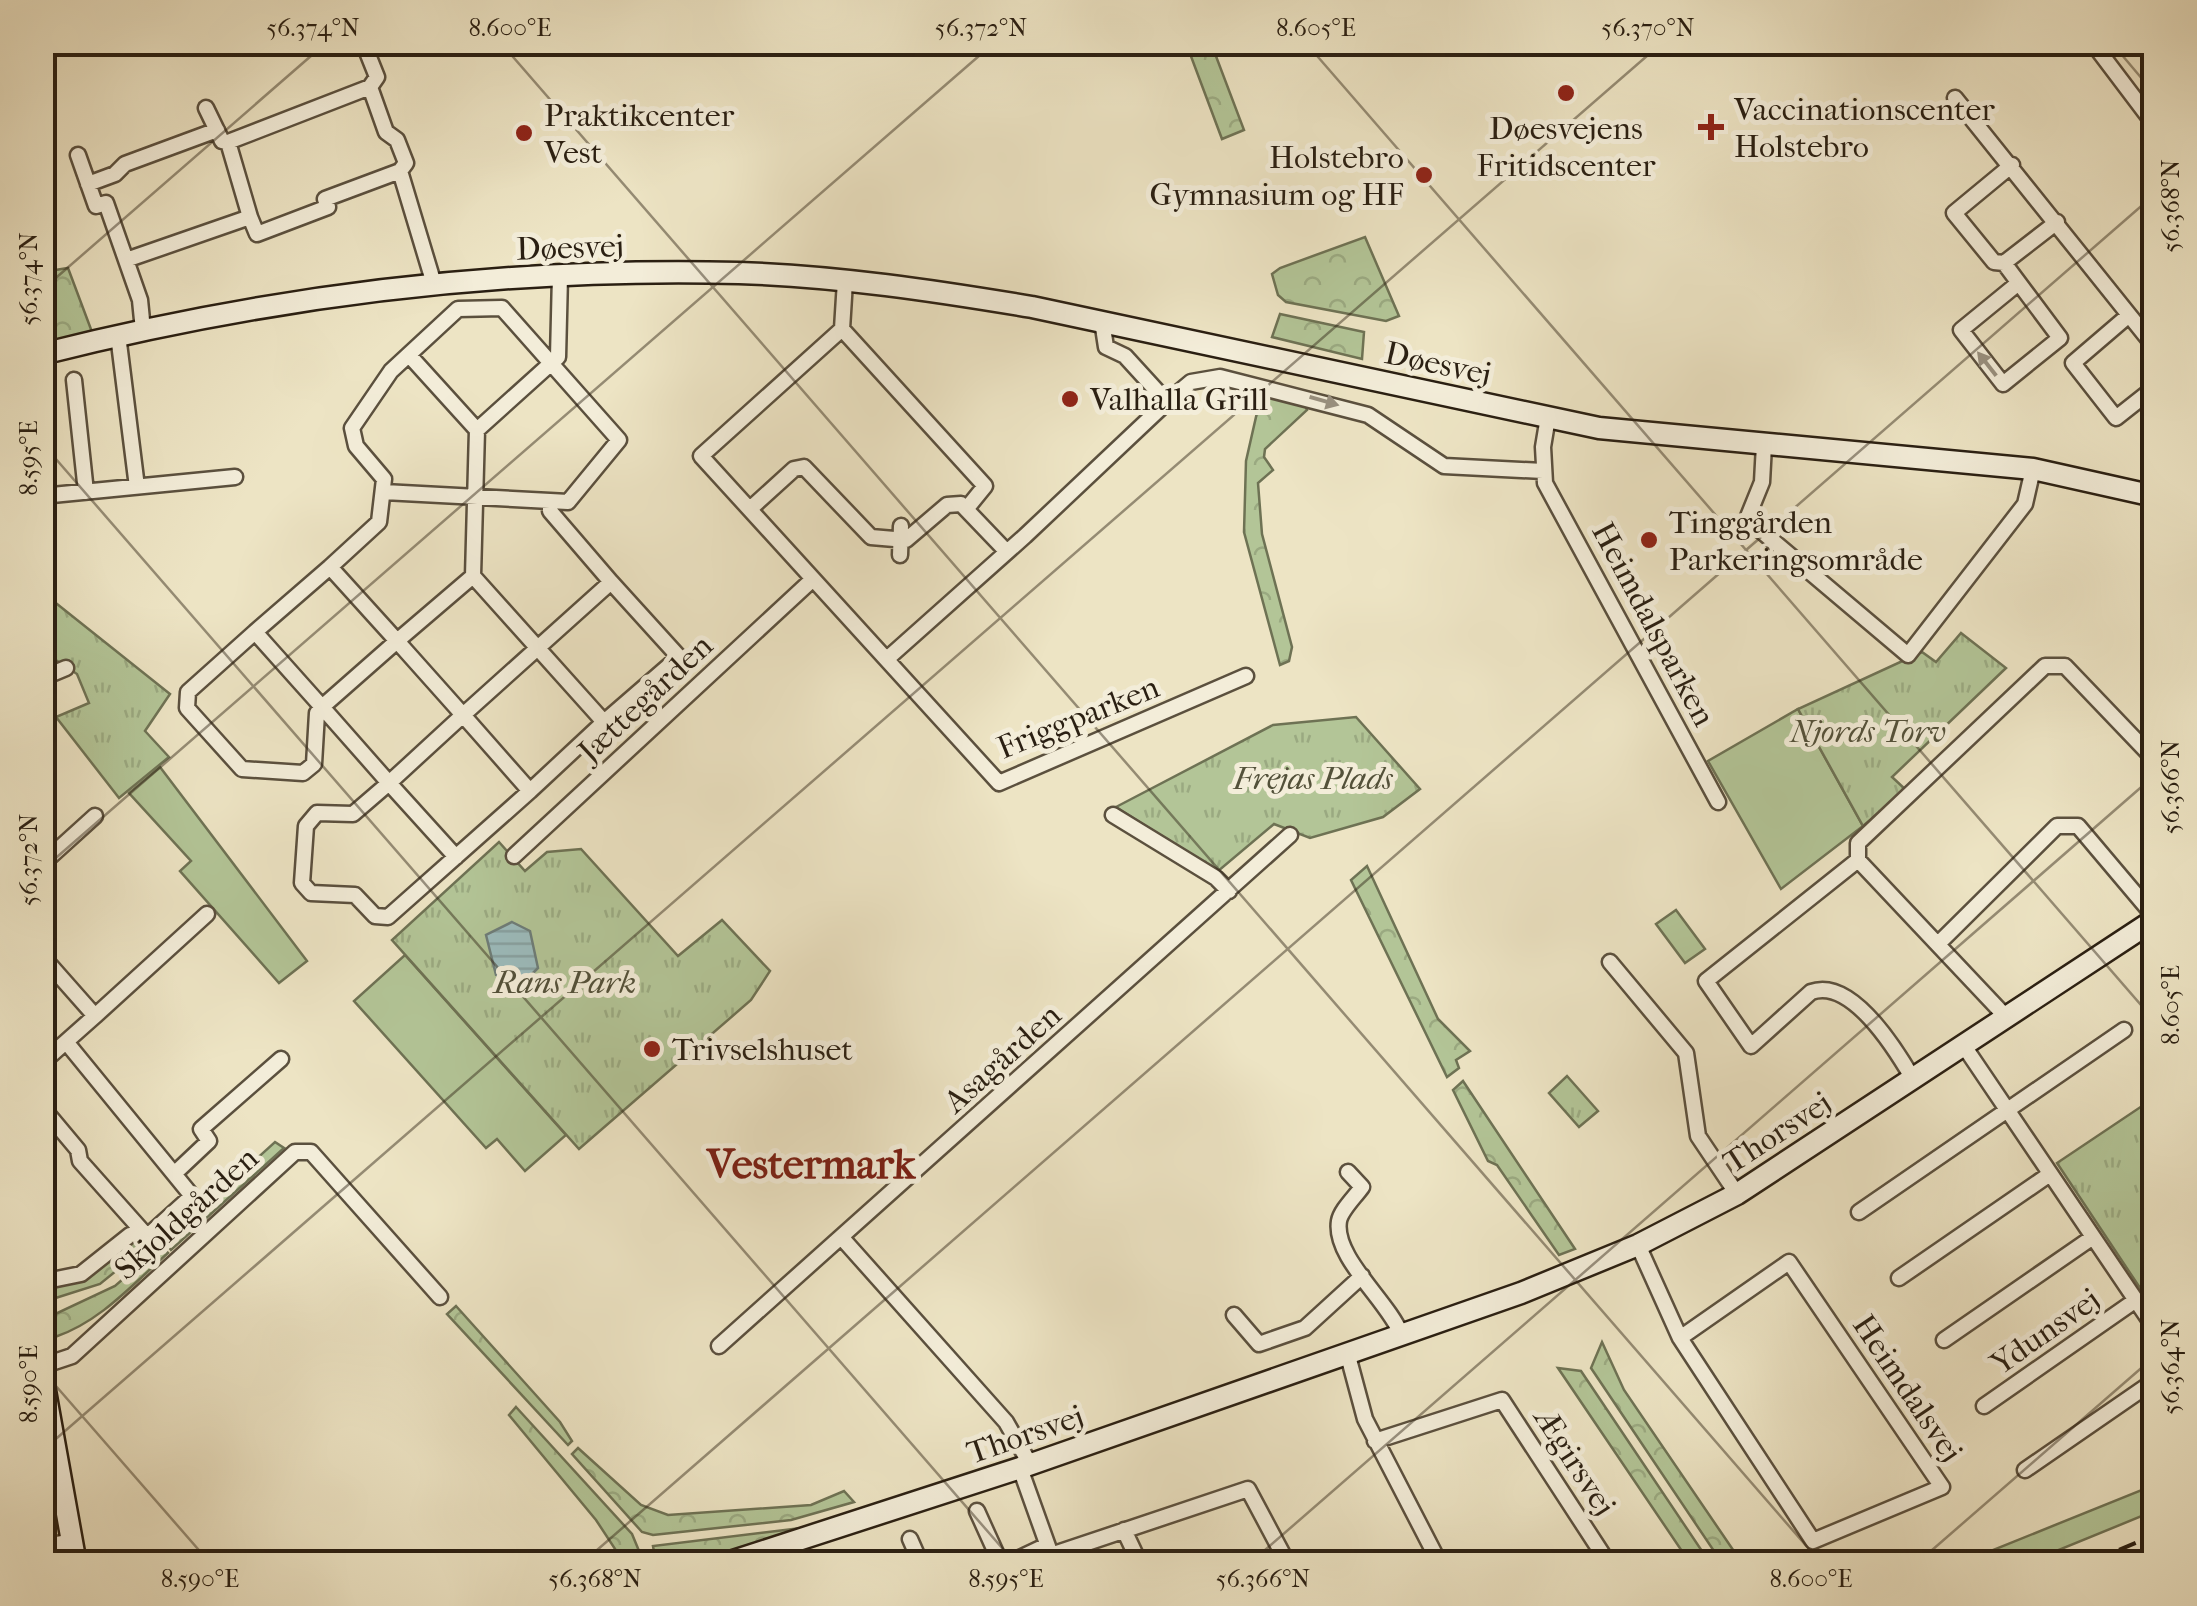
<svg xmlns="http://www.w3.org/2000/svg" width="2197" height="1606" font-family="'IM FELL French Canon',serif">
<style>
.green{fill:#b3c597;stroke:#6e7254;stroke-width:2.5}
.forest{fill:url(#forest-crowns);stroke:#6e7254;stroke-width:2.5}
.park{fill:url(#park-tufts);stroke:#6e7254;stroke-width:2.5}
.water{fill:url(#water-rules);stroke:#6e7d79;stroke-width:2.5}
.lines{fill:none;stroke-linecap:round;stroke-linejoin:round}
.street-casing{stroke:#5b503e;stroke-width:19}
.secondary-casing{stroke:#2a1f12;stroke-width:25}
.street{stroke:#f3edd9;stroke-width:14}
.secondary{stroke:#f3edd9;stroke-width:20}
.rail{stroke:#2a1f12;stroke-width:4;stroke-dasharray:18 18;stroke-linecap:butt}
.oneway{fill:#99907f}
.ticks{fill:none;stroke:#2a1f12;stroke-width:2.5;stroke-opacity:0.45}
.poi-dot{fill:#8f2418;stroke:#f3edd9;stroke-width:4}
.labels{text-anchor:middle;stroke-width:10;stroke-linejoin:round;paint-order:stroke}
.poi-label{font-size:32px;fill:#2a1f12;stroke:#f3edd9;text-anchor:start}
.street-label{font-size:32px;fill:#2a1f12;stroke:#f3edd9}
.park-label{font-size:32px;font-style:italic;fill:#53513a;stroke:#f3edd9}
.district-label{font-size:42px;font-weight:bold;fill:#7a1f14;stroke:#f3edd9}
.neatline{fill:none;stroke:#2a1f12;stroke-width:4}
.ticks-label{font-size:25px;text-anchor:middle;fill:#2a1f12}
</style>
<defs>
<pattern id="forest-crowns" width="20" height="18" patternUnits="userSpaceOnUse" patternTransform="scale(2.5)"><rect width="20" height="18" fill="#b3c597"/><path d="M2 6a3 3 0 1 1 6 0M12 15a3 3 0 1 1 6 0" fill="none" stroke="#9aa981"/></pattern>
<pattern id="park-tufts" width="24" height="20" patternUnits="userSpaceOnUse" patternTransform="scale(2.5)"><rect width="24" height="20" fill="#b3c597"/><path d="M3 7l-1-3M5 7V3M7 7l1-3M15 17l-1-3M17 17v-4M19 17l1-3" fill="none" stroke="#9aa981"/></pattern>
<pattern id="water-rules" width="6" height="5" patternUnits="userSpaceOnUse" patternTransform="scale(2.5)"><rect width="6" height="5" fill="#9cbcbd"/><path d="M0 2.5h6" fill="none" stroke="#87a1a1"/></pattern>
</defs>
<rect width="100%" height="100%" fill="#ede4c4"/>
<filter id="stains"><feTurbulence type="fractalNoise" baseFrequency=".002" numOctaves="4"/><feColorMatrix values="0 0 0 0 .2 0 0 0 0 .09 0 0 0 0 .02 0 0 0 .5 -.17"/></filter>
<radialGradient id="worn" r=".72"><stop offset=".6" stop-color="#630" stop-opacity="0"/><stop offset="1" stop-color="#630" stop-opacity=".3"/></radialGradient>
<path class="green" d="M1798 709 1863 826 1781 889 1708 761Z
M160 767 307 961 279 983 180 871 191 861 129 793Z
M1676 910 1705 949 1685 963 1656 924Z
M405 955 566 1135 525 1171 497 1139 486 1148 354 1001Z
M2154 1485V1511L2027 1563H1961Z"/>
<path class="forest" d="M1186 43H1211L1244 130 1222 139Z
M1365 237 1399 316 1386 321 1286 302 1278 295 1272 274 1280 268Z
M68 268 92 332 43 346V272Z
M1280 314 1364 332 1362 359 1272 337Z
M1261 395 1303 401 1307 410 1265 449 1264 457 1273 470 1258 483 1262 534 1292 647 1289 661 1280 665 1244 532 1246 461Z
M1367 866 1438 1019 1470 1051 1456 1060 1459 1068 1447 1077 1351 880Z
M1463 1081 1575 1249 1559 1255 1497 1165 1488 1161 1453 1090Z
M275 1142 284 1148 171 1250 165 1242Z
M142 1236 149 1244 100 1284 43 1302 42 1287 85 1277Z
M161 1246 168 1253C133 1284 100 1322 55 1337L53 1315 115 1286Z
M456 1306 560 1422 572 1441 568 1445 447 1314Z
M1602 1342 1624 1390 1742 1563H1722L1591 1368Z
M1558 1368 1581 1371 1710 1563H1690Z
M516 1407 632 1534 644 1563H617L623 1561 596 1520 509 1415Z
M578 1448 641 1505 668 1515 811 1505 844 1491 854 1502 791 1520 653 1535 642 1532 572 1454Z
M802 1528V1533L694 1563H656L653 1546Z"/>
<path class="park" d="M42 592 170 694 145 731 169 757 119 798 56 717 89 703 77 674 57 661 43 666Z
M1961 633 2006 668 1892 777 1906 790 1863 826 1798 709 1922 652 1936 662Z
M1356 717 1420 789 1383 817 1310 838 1274 824 1217 872 1116 807 1273 725Z
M499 842 525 871 547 852 581 849 678 956 722 920 770 971 751 1000 579 1149 392 940Z
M1567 1076 1598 1111 1579 1127 1549 1093Z
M2154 1098V1309L2057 1163Z"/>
<path class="water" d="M512 922 530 931 538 968 530 976 504 979 496 975 486 935Z"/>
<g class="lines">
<defs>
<path id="street" d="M2092 42 2154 124
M1955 98 2154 346
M206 108 222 141 228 142 370 87
M228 142 250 217
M78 155 96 206 106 203 140 300 143 330
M2012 165 1954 213 1994 262 2004 263 2057 222
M400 171 434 284
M88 184 115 174 125 164 217 130
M126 260 250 217 257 234 328 207 325 199 400 171 406 163 397 140 386 132 370 87 377 77 363 42
M2004 263 2060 338 2003 384 1961 330 2016 285
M560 276 558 357 477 430 473 576 604 722 530 791 463 715 611 582 679 657 604 722
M2129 315 2073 363 2116 418 2154 388
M842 329 845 281
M118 335 137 487
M409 355 477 430
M74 380 86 492
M1167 402 1191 382 1220 377 1368 415 1444 466 1543 471
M1548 417 1543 447 1545 483 1718 802
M1764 445 1762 482 1747 519 1908 655 2025 504 2033 469
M384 492 550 501V511L611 582
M42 496 235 477
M968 507 985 486 842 329 701 456 999 783 1246 676
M750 509 794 469 804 467 871 537 906 540 947 505 961 504 1007 552
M900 555 901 526
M330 567 379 522 384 479 356 446 352 428 391 371 458 309 502 308 619 440 568 502 550 501
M255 632 188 692 187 708 242 769 303 773 314 764 317 713 322 707 255 632 330 567 397 641 473 576
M397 641 463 715 389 783 322 707Z
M888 658 1025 536 1167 402 1125 356 1106 347 1102 321
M42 678 66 668
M1113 815 1216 878 1229 891
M514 856 813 579
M456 857 389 783 353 814 317 813 306 826 302 883 311 893 355 895 375 916 388 917 530 791
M1858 860V843L2045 666H2065L2154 759
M42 864 95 816
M1939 943 2057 826H2078L2154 916
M42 956 95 1016 207 914
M1610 962 1686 1053 1698 1136 1737 1194
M1964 1046 2154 1327
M42 1063 95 1016
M1913 1079C1895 1048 1851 977 1811 992L1751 1046 1706 981 1858 860 2008 1019
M42 1107 78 1150 80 1161 145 1234
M1348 1172 1362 1187C1355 1197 1341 1210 1339 1221 1333 1257 1388 1301 1401 1334
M174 1174 209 1141 201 1129 281 1059
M1859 1212 2124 1030
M842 1238 1006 1422 1030 1464
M1638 1245 1680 1338 1813 1541 1942 1487 1789 1262 1680 1338
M1899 1278 2050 1174
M42 1282 81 1274 130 1235 151 1233 192 1196 67 1043
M1234 1315 1259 1344 1305 1328 1362 1276
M1944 1340 2093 1237
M719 1346 1290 835
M1347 1352 1365 1419 1440 1564
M42 1366 72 1356 295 1152H311L440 1297
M1984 1406 2136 1300
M1375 1441 1502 1400 1609 1564
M1020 1468 1054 1563
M2025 1470 2154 1381
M977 1511 1001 1564
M1124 1530 1140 1564
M910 1539 921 1564
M42 1547 71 1541
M1051 1555 1248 1489 1288 1564
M1007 1564 1047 1545"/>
<path id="secondary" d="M42 354C271 296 503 267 739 273 837 276 936 291 1032 307L1599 428 2033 469 2154 496
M42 1374 76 1564
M724 1564 1020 1468 1521 1293 1638 1245 1737 1194 2154 920"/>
</defs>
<use href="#street" class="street-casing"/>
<use href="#secondary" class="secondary-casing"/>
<use href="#street" class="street"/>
<use href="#secondary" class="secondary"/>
<path class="rail" d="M2086 1564 2154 1535"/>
</g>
<defs><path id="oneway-solid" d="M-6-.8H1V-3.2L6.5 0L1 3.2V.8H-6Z" transform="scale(2.5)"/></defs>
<g class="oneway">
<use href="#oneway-solid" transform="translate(1987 364) rotate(-128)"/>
<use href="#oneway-solid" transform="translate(1324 401) rotate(16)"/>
</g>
<path class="ticks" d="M500 42 1822 1564M1305 42 2154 1020M2111 42 2154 93M42 290 327 42M42 443 1016 1564M42 870 995 42M42 1370 211 1564M42 1451 1663 42M581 1564 2154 195M1249 1564 2154 776M1916 1564 2154 1357"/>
<g class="poi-dot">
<circle cx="1566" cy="93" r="10"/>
<path d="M1706 112h10v10h10v10h-10v10h-10v-10h-10v-10h10z"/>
<circle cx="524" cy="133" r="10"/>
<circle cx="1424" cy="175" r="10"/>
<circle cx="1070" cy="399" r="10"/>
<circle cx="1649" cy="540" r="10"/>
<circle cx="652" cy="1049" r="10"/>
</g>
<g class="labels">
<g class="poi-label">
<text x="1734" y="120">Vaccinationscenter<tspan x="1734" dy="37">Holstebro</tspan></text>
<text x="544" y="126">Praktikcenter<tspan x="544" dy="37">Vest</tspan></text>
<text x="1566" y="139" text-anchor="middle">Døesvejens<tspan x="1566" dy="37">Fritidscenter</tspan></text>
<text x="1404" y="168" text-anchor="end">Holstebro<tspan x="1404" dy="37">Gymnasium og HF</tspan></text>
<text x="1090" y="410">Valhalla Grill</text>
<text x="1669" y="533">Tinggården<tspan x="1669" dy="37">Parkeringsområde</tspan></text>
<text x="672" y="1060">Trivselshuset</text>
</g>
<g class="street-label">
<text transform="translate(570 247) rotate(-2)" y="11">Døesvej</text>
<text transform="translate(1438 363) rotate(12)" y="11">Døesvej</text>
<text transform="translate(1654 624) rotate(62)" y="11">Heimdalsparken</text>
<text transform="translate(645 698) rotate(-43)" y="11">Jættegården</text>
<text transform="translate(1078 717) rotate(-22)" y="11">Friggparken</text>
<text transform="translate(1002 1058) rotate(-42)" y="11">Asagården</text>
<text transform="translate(1777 1132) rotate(-33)" y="11">Thorsvej</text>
<text transform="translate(186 1213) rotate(-42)" y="11">Skjoldgården</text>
<text transform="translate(2045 1331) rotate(-35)" y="11">Ydunsvej</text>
<text transform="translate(1908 1388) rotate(56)" y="11">Heimdalsvej</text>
<text transform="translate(1025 1434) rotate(-19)" y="11">Thorsvej</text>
<text transform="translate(1575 1461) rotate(57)" y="11">Ægirsvej</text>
</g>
<g class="park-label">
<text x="1868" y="742">Njords Torv</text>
<text x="1313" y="789">Frejas Plads</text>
<text x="565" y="993">Rans Park</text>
</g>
<g class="district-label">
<text x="811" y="1178">Vestermark</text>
</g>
</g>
<rect width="2197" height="1606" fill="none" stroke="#ede4c4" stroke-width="110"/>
<rect x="55" y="55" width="2087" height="1496" class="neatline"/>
<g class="ticks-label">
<text x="313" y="36">56.374°N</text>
<text x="510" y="36">8.600°E</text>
<text x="981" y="36">56.372°N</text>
<text x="1316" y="36">8.605°E</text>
<text x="1648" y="36">56.370°N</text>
<text transform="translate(2170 206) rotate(-90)" y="9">56.368°N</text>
<text transform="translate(28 279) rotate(-90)" y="9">56.374°N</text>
<text transform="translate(28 458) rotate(-90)" y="9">8.595°E</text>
<text transform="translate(2170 787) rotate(-90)" y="9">56.366°N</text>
<text transform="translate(28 860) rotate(-90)" y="9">56.372°N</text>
<text transform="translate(2170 1005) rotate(-90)" y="9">8.605°E</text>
<text transform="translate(2170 1367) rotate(-90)" y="9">56.364°N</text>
<text transform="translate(28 1384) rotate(-90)" y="9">8.590°E</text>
<text x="200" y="1587">8.590°E</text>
<text x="595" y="1587">56.368°N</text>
<text x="1006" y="1587">8.595°E</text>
<text x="1263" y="1587">56.366°N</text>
<text x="1811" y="1587">8.600°E</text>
</g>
<rect width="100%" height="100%" filter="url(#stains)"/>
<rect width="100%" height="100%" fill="url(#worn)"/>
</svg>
